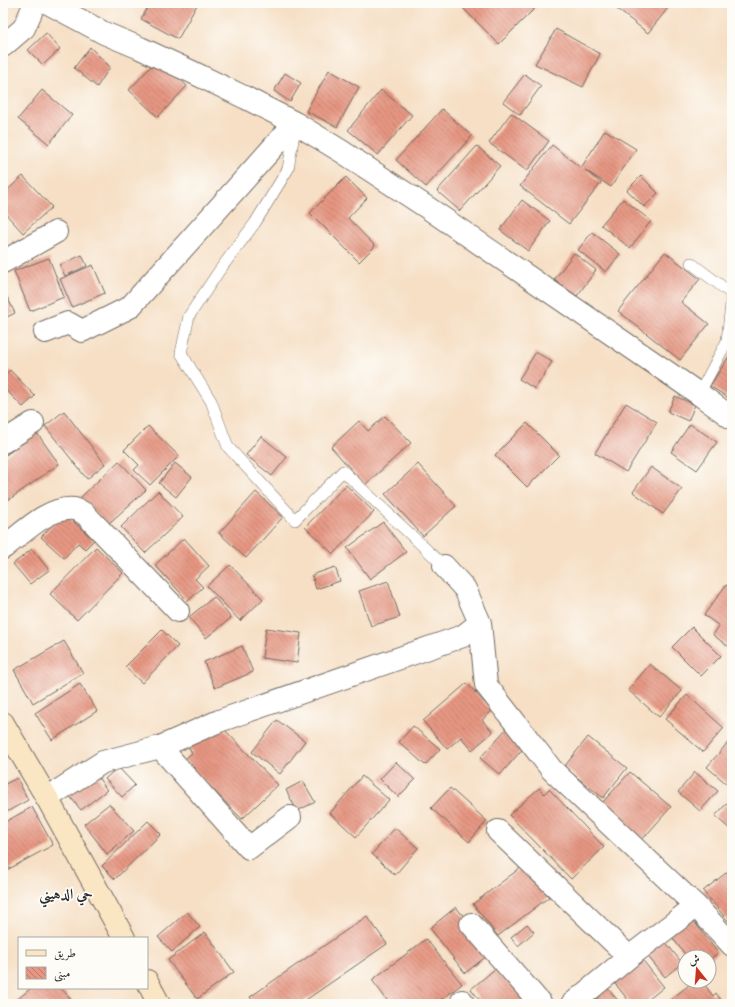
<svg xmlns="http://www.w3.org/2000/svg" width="735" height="1007" font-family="'IM FELL Great Primer',Amiri,serif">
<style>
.building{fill:url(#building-back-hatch)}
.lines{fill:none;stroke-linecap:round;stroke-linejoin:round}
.lane-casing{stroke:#726a61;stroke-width:12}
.street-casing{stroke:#726a61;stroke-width:24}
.secondary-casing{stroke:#726a61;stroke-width:24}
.lane{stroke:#fff;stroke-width:11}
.street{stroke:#fff;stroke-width:22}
.secondary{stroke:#fbe6c4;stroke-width:22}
.labels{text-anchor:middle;stroke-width:3.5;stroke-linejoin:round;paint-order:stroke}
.neighbourhood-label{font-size:15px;font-weight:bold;fill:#2b2b2b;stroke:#fdfcf7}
</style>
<defs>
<pattern id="building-back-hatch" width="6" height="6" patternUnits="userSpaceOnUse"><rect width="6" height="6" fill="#e69682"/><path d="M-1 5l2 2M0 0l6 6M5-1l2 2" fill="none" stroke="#bb7b6b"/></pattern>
</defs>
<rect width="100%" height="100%" fill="#fdfcf7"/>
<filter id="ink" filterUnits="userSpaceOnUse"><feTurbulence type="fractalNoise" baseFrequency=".025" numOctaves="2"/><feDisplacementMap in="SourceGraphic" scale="8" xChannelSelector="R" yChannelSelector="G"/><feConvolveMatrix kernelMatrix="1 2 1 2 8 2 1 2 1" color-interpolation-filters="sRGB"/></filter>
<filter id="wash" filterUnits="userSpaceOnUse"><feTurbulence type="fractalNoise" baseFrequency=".012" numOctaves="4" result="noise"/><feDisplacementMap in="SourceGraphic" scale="16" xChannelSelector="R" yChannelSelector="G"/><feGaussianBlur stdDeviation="0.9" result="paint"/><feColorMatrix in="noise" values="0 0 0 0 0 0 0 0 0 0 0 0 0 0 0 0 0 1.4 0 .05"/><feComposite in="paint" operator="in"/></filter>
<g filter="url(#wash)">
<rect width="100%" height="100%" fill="#f6dfc5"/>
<g id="blocks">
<path class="building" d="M150 3H198L178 39 141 19Z
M466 3H540L499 44 462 7Z
M609 3H672L648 33Z
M556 29 600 54 583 87 535 64Z
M46 33 60 49 43 65 28 50Z
M90 47 110 67 97 87 74 68Z
M158 59 187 86 158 117 129 90Z
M329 70 359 87 337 127 306 111Z
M285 73 301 83 290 102 274 91Z
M525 74 541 86 520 115 503 102Z
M42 90 72 115 49 144 18 119Z
M381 90 412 115 378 155 348 130Z
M442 109 472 136 426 187 396 160Z
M511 113 549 141 527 171 489 143Z
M605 130 636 149 611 187 585 170 601 183 569 224 520 186 552 145 581 168Z
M477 146 500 166 460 211 437 191Z
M23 176 52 207 23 233 3 211V194Z
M641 176 658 193 644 207 627 190Z
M346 177 367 198 348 218 375 246 359 262 310 213Z
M623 199 651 221 630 248 601 225Z
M522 200 550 221 528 251 500 230Z
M592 232 620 254 606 272 578 250Z
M665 252 700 279 681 302 709 324 680 360 618 311Z
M574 253 596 270 577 296 554 280Z
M82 255 87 266 65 276 60 265Z
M49 258 64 297 30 311 14 271Z
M93 265 105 293 72 307 60 279Z
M3 289 15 313 3 319Z
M536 352 552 362 535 389 519 379Z
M729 356 732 358V400L710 386Z
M10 370 35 396 23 407 3 387V377Z
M675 396 695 405 688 421 668 412Z
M626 403 657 422 626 472 595 453Z
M64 411 105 464 87 479 45 426Z
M385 416 411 443 365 485 331 447 359 421 368 431Z
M527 423 559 455 527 487 495 455Z
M690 424 717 442 697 470 671 452Z
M148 426 179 456 150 485 134 470 139 465 124 450Z
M37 433 59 464 7 501 3 495V457Z
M261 436 287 457 272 476 246 455Z
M119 461 146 490 107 525 81 497Z
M175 463 192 477 176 497 159 483Z
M418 464 456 506 423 536 385 494Z
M651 467 682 489 663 514 633 492Z
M346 485 374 512 333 554 305 527Z
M158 491 183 517 145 553 121 527Z
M256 492 283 517 246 558 219 533Z
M64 513 94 540 85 549 78 543 64 558 41 537Z
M383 522 406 552 370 579 347 548Z
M184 538 209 566 195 579 203 587 188 601 155 565Z
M96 547 123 573 77 620 50 594Z
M32 549 49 570 30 584 13 564Z
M230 565 263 599 240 621 207 586Z
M335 567 340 581 316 589 312 575Z
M388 581 400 617 371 626 359 591Z
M726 585 732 589V649L713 635 719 626 704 615Z
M214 597 231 618 206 638 189 617Z
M692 627 721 656 701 676 672 647Z
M266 628 301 633 297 663 262 658Z
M162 630 178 646 142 683 125 667Z
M64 641 83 673 33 703 14 670Z
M242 646 253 672 215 688 204 662Z
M650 664 682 691 659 717 628 690Z
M467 683 492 711 482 720 493 732 472 750 461 737 447 749 423 721Z
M80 684 97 711 52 740 35 713Z
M687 695 724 728 703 752 665 719Z
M277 720 305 741 280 774 252 752Z
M220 725 278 785 242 819 184 760 192 753 189 748 190 742Z
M413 726 440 749 425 765 399 742Z
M507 728 526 745 500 775 480 758Z
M588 737 627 768 603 798 564 767Z
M730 740 732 742V780L728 785 707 767Z
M396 762 415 780 398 797 380 779Z
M118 767 135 785 122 797 105 779Z
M630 772 671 807 641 841 602 803Z
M695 772 718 791 700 811 678 792Z
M95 773 107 790 81 810 68 794Z
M362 776 389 800 356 837 330 813Z
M17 778 28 800 3 814V785Z
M303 781 315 802 297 811 286 790Z
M450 788 487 821 469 842 431 808Z
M539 788 544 794 549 789 604 847 571 879 509 815Z
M732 798V831L715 816Z
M109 804 134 831 107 854 84 824Z
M32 807 53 845 7 870 3 862V823Z
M148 821 161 834 115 879 102 866Z
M395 828 418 848 395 875 372 854Z
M524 865 549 897 498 936 473 904Z
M731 869 732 870V917L728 921 703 891Z
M456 907 492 952 465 973 430 928Z
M187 912 200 927 172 952 158 937Z
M367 916 387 944 300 1004H255L250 997Z
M690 916 718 953 709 960V957H687L668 932Z
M527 924 534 932 518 946 511 937Z
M205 932 234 972 197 999 168 960Z
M426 939 462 984 436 1004H390L372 980Z
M664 940 682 963 665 977 646 954Z
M641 958 664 987 643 1004H631L614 982Z
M502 963 536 1004H483L471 989Z
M694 981H702L713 996 716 993 724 1004H665Z
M604 984 621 1004H580Z
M31 988H61L72 1001 69 1004H12Z"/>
</g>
</g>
<g filter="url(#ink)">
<use href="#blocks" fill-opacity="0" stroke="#726a61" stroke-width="1"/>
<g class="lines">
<defs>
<path id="lane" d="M295 128 288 169 255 223 219 271 189 316 181 353 211 401 228 447 295 520 343 471 444 566
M691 263 732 294 727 341 699 394"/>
<path id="street" d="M48 3 104 33 140 48 192 72 246 98 295 123 341 151 428 208 699 394 732 418
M3 46 24 28 35 3
M3 262 56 232
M45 332 68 323 82 331 130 307 295 123
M3 442 33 423
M3 548C22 534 48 506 74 509 78 510 82 512 85 514L178 611
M444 566 465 589 480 623 486 685 552 770 696 906
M160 747 249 848 290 817
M47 798 103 762 160 747 219 721 463 636 480 623
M498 831 629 957 696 906 732 945
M471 924 541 1004
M462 1001V1004
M572 1004 629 957"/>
<path id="secondary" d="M3 723 47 798 124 938
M147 981 159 1004"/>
</defs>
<use href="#lane" class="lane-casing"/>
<use href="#street" class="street-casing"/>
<use href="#secondary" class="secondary-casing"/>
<use href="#lane" class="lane"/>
<use href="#street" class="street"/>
<use href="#secondary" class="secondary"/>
</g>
</g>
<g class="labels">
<g class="neighbourhood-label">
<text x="66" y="899">حي الدهيني</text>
</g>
</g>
<rect width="735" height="1007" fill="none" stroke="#fdfcf7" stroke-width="16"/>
<rect x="18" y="937" width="130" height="52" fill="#fdfcf7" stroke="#a9a8a5"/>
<rect x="26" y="950" width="20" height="6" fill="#fbe6c4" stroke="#a9a8a5"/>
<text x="54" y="957" font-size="12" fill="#2b2b2b">طريق</text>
<rect x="26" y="967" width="20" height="12" fill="url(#building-back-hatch)" stroke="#a9a8a5"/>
<text x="54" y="977" font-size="12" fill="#2b2b2b">مبنى</text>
<g transform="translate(697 969) rotate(343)"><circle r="19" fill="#fdfcf7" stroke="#a9a8a5"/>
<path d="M0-3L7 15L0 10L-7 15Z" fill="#c8321e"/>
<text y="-6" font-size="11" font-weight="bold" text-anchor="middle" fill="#2b2b2b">ش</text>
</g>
</svg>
